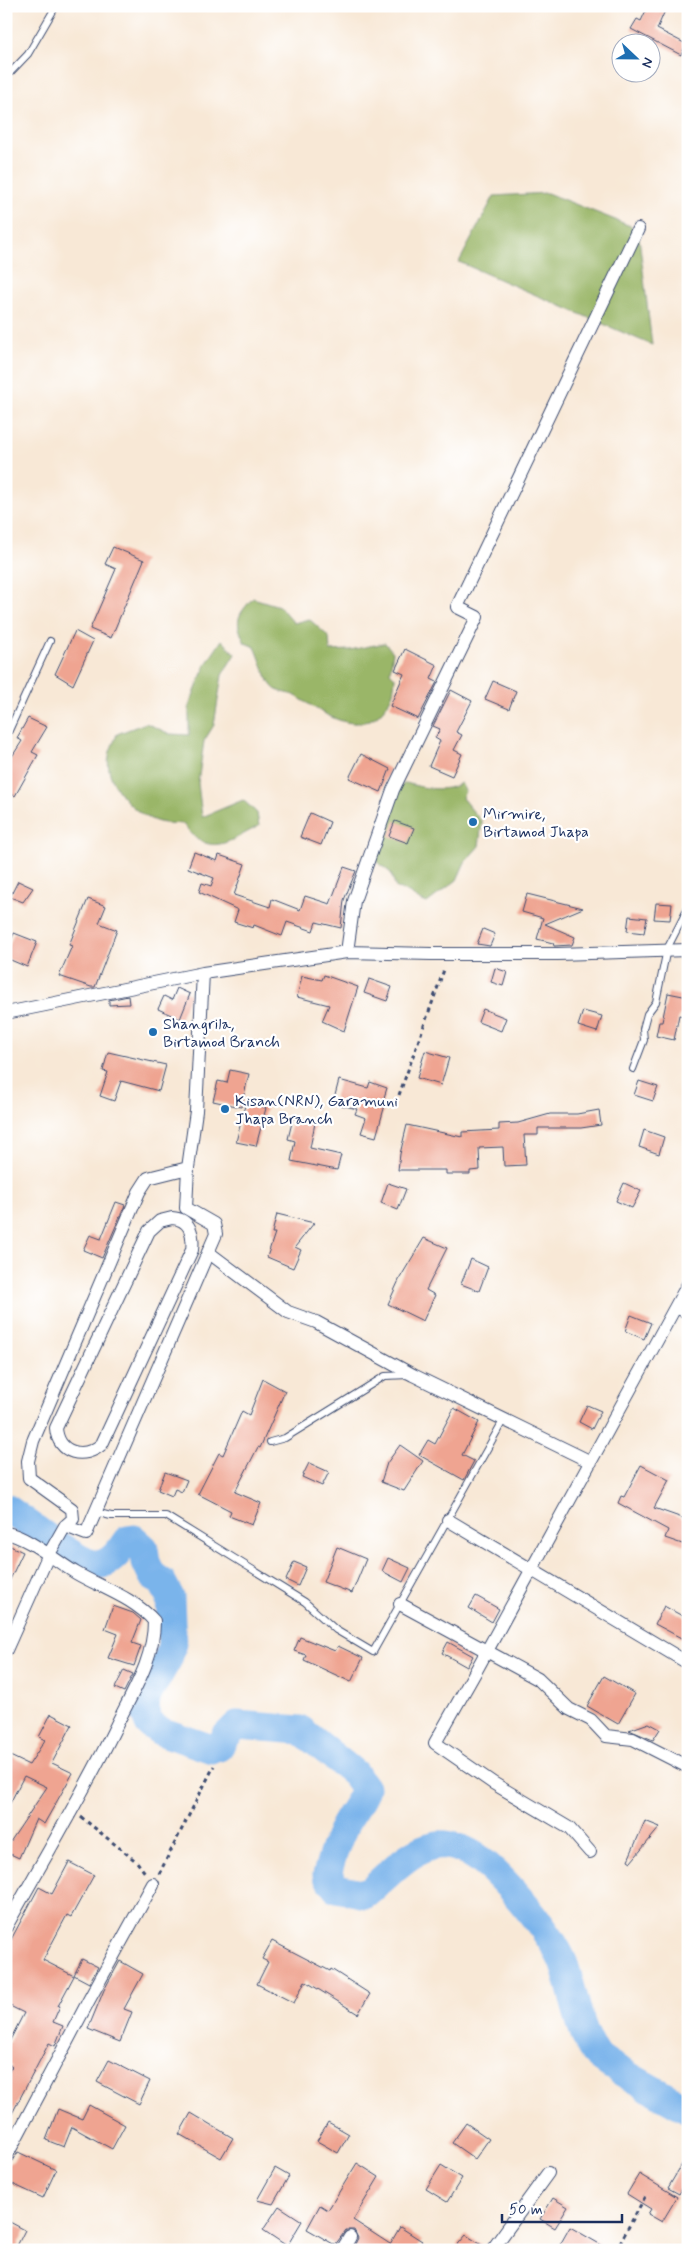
<svg xmlns="http://www.w3.org/2000/svg" width="694" height="2256" font-family="Mynerve,sans-serif">
<style>
.forest{fill:#9ab668;stroke:#5a7263}
.lines{fill:none;stroke-linecap:round;stroke-linejoin:round}
.river{stroke:#7ab4eb;stroke-width:29}
.building{fill:#efa491}
.lane-casing{stroke:#3c4b70;stroke-width:8}
.street-casing{stroke:#3c4b70;stroke-width:14}
.path{stroke:#3c4b70;stroke-width:3;stroke-dasharray:4 4;stroke-linecap:butt}
.lane{stroke:#fff;stroke-width:6}
.street{stroke:#fff;stroke-width:12}
.poi-dot{fill:#1f6fb2;stroke:#fff;stroke-width:2}
.labels{text-anchor:middle;stroke-width:4.5;stroke-linejoin:round;paint-order:stroke}
.poi-label{font-size:16px;fill:#1b2f5e;stroke:#fff;text-anchor:start}
</style>
<rect width="100%" height="100%" fill="#fff"/>
<filter id="ink" filterUnits="userSpaceOnUse"><feTurbulence type="fractalNoise" baseFrequency=".02" numOctaves="2"/><feDisplacementMap in="SourceGraphic" scale="10" xChannelSelector="R" yChannelSelector="G"/><feConvolveMatrix kernelMatrix="1 2 1 2 8 2 1 2 1" color-interpolation-filters="sRGB"/></filter>
<filter id="wash" filterUnits="userSpaceOnUse"><feTurbulence type="fractalNoise" baseFrequency=".0096" numOctaves="4" result="noise"/><feDisplacementMap in="SourceGraphic" scale="20" xChannelSelector="R" yChannelSelector="G"/><feGaussianBlur stdDeviation="1.12" result="paint"/><feColorMatrix in="noise" values="0 0 0 0 0 0 0 0 0 0 0 0 0 0 0 0 0 1.4 0 .05"/><feComposite in="paint" operator="in"/></filter>
<g filter="url(#wash)">
<rect width="100%" height="100%" fill="#f8e8d6"/>
<path class="forest" d="M547 193 638 229 652 345 459 262 494 196Z
M253 598 279 606 294 623 309 619 329 637 330 651 350 650 385 643 393 652 390 672 395 677C394 694 391 702 379 714 353 737 320 711 296 696 288 692 277 693 272 686 266 679 260 657 255 647L245 643C234 620 237 616 253 598Z
M222 640 235 654 222 675 214 725 204 741 198 783 202 817 243 800 257 813 259 826C227 842 210 859 183 824 175 823 167 824 159 822 135 816 103 782 109 756 110 748 115 741 117 734L146 723 170 734 189 735V706L206 664Z
M406 783C423 788 445 793 461 783L465 791 462 798 482 822 479 846 465 862 457 880 427 903C415 899 408 890 396 888L391 873 376 861 377 847 393 790Z"/>
<g class="lines">
<path class="river" d="M6 1508C25 1520 83 1569 102 1564 114 1561 121 1549 127 1540L134 1539 144 1548 146 1562 152 1575 162 1582 170 1597 172 1646 168 1659 146 1697 145 1713 149 1724 160 1731 212 1749 219 1747 226 1736 237 1725 301 1730 354 1773 365 1788C361 1803 351 1812 344 1826 337 1841 331 1859 327 1875L337 1888 366 1894C388 1876 407 1850 437 1845 450 1843 469 1851 479 1859 505 1878 551 1933 563 1962 574 1991 577 2025 594 2052 600 2062 672 2100 688 2109"/>
</g>
<g id="blocks">
<path class="building" d="M648 6H667L657 29 686 44 681 55 631 29 637 19 641 21Z
M113 547 144 560 111 638 90 629 116 569 105 564Z
M75 631 93 641 73 685 55 674Z
M405 649 437 665 431 679 437 682 418 719 390 706 404 674 395 670Z
M493 681 516 691 509 709 485 699Z
M451 690 472 701 456 732 462 735 454 750 462 754 452 776 429 766 440 741 435 738 440 729 433 726Z
M28 718 47 727 32 752 38 755 15 796 6 791V766L22 741 17 738Z
M361 754 390 769 381 792 349 778Z
M310 813 330 822 321 845 300 837Z
M395 821 414 828 408 843 389 836Z
M194 852 217 861 219 855 245 864 234 895 270 907 272 899 300 910 305 896 330 904 344 867 356 871 344 900 341 928 316 922 313 931 287 922 282 936 254 925 253 928 234 922 238 910 199 892 202 883 211 886 214 878 188 868Z
M18 881 33 888 23 902 10 897Z
M527 894 583 908 545 924 575 937 572 945 554 946 553 943 537 939 543 918 522 912Z
M88 899 106 906 99 923 117 930 95 987H91L59 976 72 946 69 945Z
M656 903 672 904 670 920 654 919Z
M629 916 647 918 644 933 627 931Z
M483 929 495 934 490 946 477 944Z
M14 933 37 942 27 967 6 958V953Z
M495 968 507 972 503 986 491 982Z
M324 975 358 987 344 1031 322 1021 329 1005 297 997 302 976 322 980Z
M369 979 392 987 387 1001 364 993Z
M177 988 190 994 180 1019 158 1009 164 996 172 1000Z
M668 993 688 997V1017L679 1015 674 1040 656 1036 659 1022H662Z
M128 996 129 1004 109 1005V1000Z
M483 1009 506 1018 501 1031 478 1022Z
M583 1011 602 1016 597 1032 578 1026Z
M425 1051 449 1058 441 1085 417 1078Z
M108 1052 166 1065 159 1091 121 1081 114 1101 100 1096 108 1072 103 1071Z
M230 1070 249 1074 241 1107 213 1101 218 1081 227 1083Z
M339 1080 368 1088 370 1082 387 1088 382 1104 385 1105 376 1137 361 1133 366 1118 355 1114 357 1109 333 1103Z
M639 1081 658 1087 653 1101 634 1095Z
M246 1101 266 1108 256 1146 236 1142Z
M599 1110 601 1125 581 1128H538V1135H524L526 1165 504 1166 503 1147 479 1148 480 1170 470 1171V1174H446V1170H398L400 1154 407 1125 462 1137V1132L499 1130V1124L518 1123 550 1114H577Z
M293 1118 315 1123 310 1148 341 1155 337 1170 291 1161 295 1141 288 1139Z
M644 1130 664 1137 659 1154 639 1147Z
M388 1183 406 1189 398 1210 381 1203Z
M624 1183 641 1191 632 1208 616 1201Z
M116 1202 125 1205 102 1258 83 1250 90 1235 101 1239Z
M277 1214 314 1223 295 1247 301 1250 293 1268 267 1257 275 1233H272Z
M424 1238 447 1248 426 1290 435 1295 423 1321 388 1304 400 1278Z
M471 1259 488 1267 479 1291 461 1284Z
M631 1315 651 1323 644 1339 625 1331Z
M263 1379 285 1391 260 1448 258 1447 235 1492 261 1503 252 1525 229 1516 231 1511 198 1494 219 1453 223 1455 242 1411 249 1415Z
M587 1405 601 1411 592 1429 579 1422Z
M454 1408 479 1422 462 1455 474 1461 464 1480 419 1455 428 1440 435 1444Z
M400 1445 423 1461 404 1491 381 1482 387 1463Z
M309 1463 329 1472 322 1486 302 1477Z
M641 1465 669 1480 654 1508 688 1520V1546L665 1538 668 1530 618 1503 621 1496 624 1497Z
M165 1472 187 1480 182 1492 175 1489 172 1496 158 1490Z
M6 1544 23 1552 6 1588Z
M337 1547 366 1559 352 1593 323 1582Z
M388 1558 410 1568 403 1582 382 1571Z
M294 1562 306 1567 298 1586 286 1580Z
M476 1596 499 1609 492 1622 469 1608Z
M113 1606 133 1613 141 1620 132 1643 141 1646 134 1666 108 1658 118 1634 105 1629Z
M664 1606 688 1619V1631L683 1639 655 1624Z
M300 1637 335 1651 338 1646 363 1658 351 1682 304 1660 306 1655 294 1651Z
M448 1642 473 1656 467 1667 442 1653Z
M124 1670 133 1674 124 1692 115 1688Z
M604 1676 635 1694 618 1724 587 1706Z
M51 1714 72 1725 52 1763 73 1773 44 1824 36 1819 19 1858 6 1852V1848L47 1787 24 1776 6 1811V1754L29 1765 45 1740 39 1737Z
M649 1723 660 1729 653 1740 629 1730Z
M645 1821 660 1827 631 1862 628 1860Z
M69 1862 94 1875 71 1917 67 1915 43 1960 74 1976 58 2006H60L53 2022 63 2026 55 2046 49 2043 6 2125V2077L12 2066 6 2063V2048L24 2013 6 2004V1949L39 1887 52 1894Z
M272 1941 330 1971 331 1969 370 1994 358 2014 305 1981 294 2003 257 1984 268 1962 262 1959Z
M82 1959 98 1967 89 1983 74 1975Z
M120 1961 143 1974 124 2009 132 2012 120 2042 88 2029 104 1990Z
M109 2060 150 2081 139 2104 97 2082Z
M89 2105 125 2125 112 2149 72 2127 64 2147 46 2140 58 2109 82 2119Z
M191 2113 233 2138 221 2158 179 2134Z
M328 2122 349 2134 338 2153 317 2141Z
M466 2123 489 2139 475 2159 452 2143Z
M18 2152 56 2170 43 2198 6 2181V2165L13 2161Z
M688 2154V2179L679 2194 668 2188Z
M357 2163 379 2177 353 2220 390 2244 400 2227 422 2241 417 2250H352L358 2238 354 2230H346L335 2245 307 2229 320 2205 328 2210Z
M441 2165 462 2178 447 2202 426 2189Z
M275 2168 289 2176 273 2204 257 2200Z
M639 2174 677 2197 662 2222 648 2214 651 2209 627 2194Z
M553 2198 568 2207 555 2228 540 2219Z
M279 2206 302 2221 287 2246 263 2230Z
M6 2220 25 2230 15 2250H6Z
M570 2227 610 2250H557Z
M466 2235 485 2247 484 2250H453Z"/>
</g>
</g>
<g filter="url(#ink)">
<use href="#blocks" fill-opacity="0" stroke="#3c4b70" stroke-width="1"/>
<g class="lines">
<defs>
<path id="lane" d="M6 77 28 54 56 6
M6 737 50 641
M633 1069 644 1040 643 1029 647 1014 656 1002 667 949 688 908
M673 1310 688 1315
M270 1442 285 1438 385 1376 409 1375
M95 1512 111 1516H166L305 1602 336 1630 373 1652 504 1419"/>
<path id="street" d="M347 952 354 901 393 790 477 617 457 607 638 229
M6 1013 203 973 347 952 431 954H558L688 950
M172 1218C190 1219 194 1234 192 1250L102 1444C84 1460 58 1454 56 1428L149 1231 160 1221Z
M208 1252 288 1312 316 1322 413 1375 591 1462
M448 1520 688 1663
M65 1526 73 1519 72 1509 29 1478 28 1461 33 1441 139 1192 148 1178 188 1168
M6 1533C28 1537 56 1561 76 1573 102 1588 134 1598 154 1621 154 1658 135 1688 119 1720 85 1791 44 1858 6 1927
M400 1604 538 1679 569 1709 591 1720 606 1736 633 1739 688 1767
M6 1650 48 1556 65 1526 86 1534 216 1234 214 1224 186 1208 188 1168 196 1111 203 973
M590 1852 569 1828 493 1783 435 1743 477 1669 688 1284
M6 2157 89 2000 153 1884
M342 2250 350 2237
M492 2250 548 2173"/>
</defs>
<use href="#lane" class="lane-casing"/>
<use href="#street" class="street-casing"/>
<path class="path" d="M399 1095 445 967
M81 1817 137 1862 146 1874
M159 1874 214 1766
M616 2250 645 2197"/>
<use href="#lane" class="lane"/>
<use href="#street" class="street"/>
</g>
</g>
<g class="poi-dot">
<circle cx="473" cy="822" r="5"/>
<circle cx="153" cy="1032" r="5"/>
<circle cx="225" cy="1109" r="5"/>
</g>
<g class="labels">
<g class="poi-label">
<text x="483" y="819">Mirmire,<tspan x="483" dy="18">Birtamod Jhapa</tspan></text>
<text x="163" y="1029">Shangrila,<tspan x="163" dy="18">Birtamod Branch</tspan></text>
<text x="235" y="1106">Kisan(NRN), Garamuni<tspan x="235" dy="18">Jhapa Branch</tspan></text>
</g>
</g>
<rect width="694" height="2256" fill="none" stroke="#fff" stroke-width="25"/>
<g transform="translate(636 58) rotate(112)"><circle r="24" fill="#ffffff" stroke="#a4acbf"/>
<path d="M0-4L9 19L0 12L-9 19Z" fill="#1f6fb2"/>
<text y="-8" font-size="14" font-weight="bold" text-anchor="middle" fill="#1b2f5e">N</text>
</g>
<path d="M502 2214v8h120v-8" fill="none" stroke="#1b2f5e" stroke-width="2.5"/>
<text x="509" y="2214" font-size="15" fill="#1b2f5e" stroke="#ffffff" stroke-width="4" paint-order="stroke">50 m</text>
</svg>
